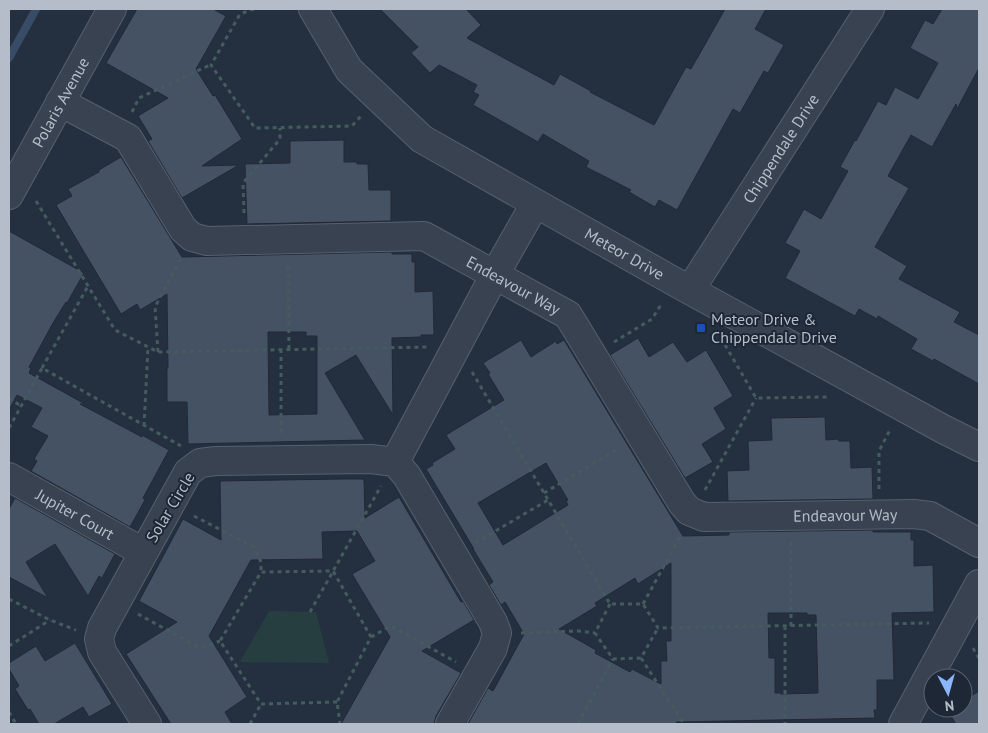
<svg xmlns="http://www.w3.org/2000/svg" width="988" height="733" font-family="'PT Sans',sans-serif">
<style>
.green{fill:#273e41}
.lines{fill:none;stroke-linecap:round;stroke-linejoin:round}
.stream{stroke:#384c68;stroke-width:8}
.building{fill:#455264;stroke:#202937;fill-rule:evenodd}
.minor-casing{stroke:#57606d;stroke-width:30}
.path{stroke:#455b5e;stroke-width:3;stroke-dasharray:4 4;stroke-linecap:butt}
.minor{stroke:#394250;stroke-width:28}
.transit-dot{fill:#1a4fb4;stroke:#1e2735;stroke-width:2}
.labels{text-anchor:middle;stroke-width:4;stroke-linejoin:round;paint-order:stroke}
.street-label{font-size:16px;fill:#b5bdca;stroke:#1e2735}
.poi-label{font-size:16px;fill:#b5bdca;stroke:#1e2735;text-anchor:start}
</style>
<rect width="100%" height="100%" fill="#243040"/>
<path class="green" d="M269 611 316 612 329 663 240 662Z"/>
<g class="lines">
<path class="stream" d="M9 58 36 9"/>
</g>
<path class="building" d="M137 9H213L226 16 196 69 213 96 215 95 242 139 202 166 239 165 182 198 148 141 152 139 138 116 168 98 106 63Z
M380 9H466L481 25 467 38 554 85 560 74 591 91 590 92 654 125 686 67 691 69 725 9H766L755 29 784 45 768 73 764 71 740 113 733 109 677 210 659 200 655 207 629 192 631 190 586 167 589 161 543 134 538 142 473 105 479 95 473 92 477 85 439 65 430 73 411 53 418 47Z
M942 9H979V68L957 109 956 104 932 147 911 135 888 176 909 188 875 247 907 266 899 279 960 312 954 322 979 335V384L934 359 933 361 911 349 917 339 878 316 877 319 859 309 855 316 785 278 800 251 785 243 804 209 821 219 848 171 840 167 855 140 856 141 878 101 886 105 895 87 918 99 938 63 910 48 925 20 933 24Z
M344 140V162H357V164H368L369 190H391V221L247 224 245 164 290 163V141Z
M121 157 182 257 392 252V254H412V262H415V292L433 291 434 335H421V337L392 338 393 415 356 355 325 373 365 440 188 444 187 402H167V368H168L167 294 140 310 137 304 121 314 56 205 72 196 68 189 99 172V170ZM268 332H306V336H317V414L269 415Z
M9 231 84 273 67 303 66 302 53 323 29 367 31 368 29 373 85 404H80L142 437V435L169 450 143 498 145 500 130 527 31 471 37 461 34 459 48 436 31 427 42 408 17 395 9 410Z
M638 338 649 357 673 342 687 362 706 350 733 396 714 408 726 429 702 444 713 462 685 478 610 355Z
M521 340 531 357 556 341 557 344 564 340 683 536 729 535V532L873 530V532H911V540H914V566L933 565 934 612 892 613 894 680H877V710H874L875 718 676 722 680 724H468L488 688 493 691 524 634 505 602 501 605 489 585 493 582 473 549H474L426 469 433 465 432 463 455 449 446 435 504 400 488 374 490 373 483 363ZM546 463 568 500 566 501 568 505 503 545 478 503ZM671 563V641H666L667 661H661V684L632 669 630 672 595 653 596 650 559 629 597 606 595 603 635 578 638 584ZM768 613H807V615H816L818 693 781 694V693H775V658H769Z
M825 417 826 440 838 439 839 441H850L851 468 872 467 873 499 728 501 727 471 749 470 748 441 772 440 771 418Z
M342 479H364L365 518 399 497 461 602 463 601 474 620 422 651 461 673 436 716 434 724H341L390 637 352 574 375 561 357 531 322 532 323 559 251 560 209 636 247 697 225 712 232 724H171L126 654 177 622 139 601 183 519 221 540 220 481Z
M15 498 115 554 102 578 99 576 88 596 55 544 26 562 48 598 9 577V509Z
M75 643 112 704 89 717 83 707 54 724H39L30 709 28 710 15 689 19 686 9 669V663L36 646 45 661Z
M979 691V724H956L947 710 951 708H963V701Z"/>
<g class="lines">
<defs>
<g id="minor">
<path id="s1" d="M313 9 349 70 422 139 675 282 943 429 979 447"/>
<path id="s2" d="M60 102 128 138 183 229 192 237 207 241 424 236 568 315 682 503 689 511 704 517 914 514 930 516 979 543"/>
<path id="s3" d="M9 195 112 9"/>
<path id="s4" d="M690 290 870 9"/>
<path d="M395 462 494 276 535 204"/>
<path id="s5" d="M9 477 143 552"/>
<path d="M147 724 102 652 99 639 102 628 188 472 200 463 216 461 371 459 395 462 407 476 493 622 497 633 493 648 450 724"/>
<path d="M903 724 979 584"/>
</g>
</defs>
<use href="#minor" class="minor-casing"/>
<path class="path" d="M254 9 240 14 211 65 255 128 352 126 361 116
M132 112 139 98 210 65
M36 201 115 330 158 352 428 347
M244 213 243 183 280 139V128
M288 265 289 349
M721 338 756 398 827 397
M614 342 652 319 662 303
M281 349V434
M158 352 155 307 180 260
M42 368 88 286
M472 372 610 604H643L658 628 929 623
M9 398 21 406
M144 426 148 347
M9 428 42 368 181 446
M879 489V451L891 428
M705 490 756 398
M544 493 618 449
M194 516 254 547 261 562V572
M475 543 548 500
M9 599 50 620 76 630
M610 604 595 633 613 659 641 658 658 628
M643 604 681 535
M310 612 381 486
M138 614 198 647 207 646 220 641
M785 626V724
M791 626V541
M521 633 579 631 595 633
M371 637 391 626 456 662
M9 646 50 620
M973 648 979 658
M641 658 684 724
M337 702 261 704 220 641 261 572 333 571 371 637 337 702 340 724
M9 712 16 724
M250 724 261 704
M578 724 613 659"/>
<use href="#minor" class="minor"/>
</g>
<rect class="transit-dot" x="696" y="323" width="10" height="10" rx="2.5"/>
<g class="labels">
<g class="street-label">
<text dy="6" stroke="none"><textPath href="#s3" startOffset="106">Polaris Avenue</textPath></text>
<text dy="6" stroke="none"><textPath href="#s4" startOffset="168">Chippendale Drive</textPath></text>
<text dy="6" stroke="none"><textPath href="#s1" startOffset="404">Meteor Drive</textPath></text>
<text dy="6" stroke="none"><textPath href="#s2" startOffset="530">Endeavour Way</textPath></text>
<text transform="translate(170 507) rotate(-59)" y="6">Solar Circle</text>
<text dy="6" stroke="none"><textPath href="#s5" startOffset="76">Jupiter Court</textPath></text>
<text dy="6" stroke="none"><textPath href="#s2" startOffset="980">Endeavour Way</textPath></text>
</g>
<g class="poi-label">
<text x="711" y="325">Meteor Drive &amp;<tspan x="711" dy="18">Chippendale Drive</tspan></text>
</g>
</g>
<rect width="988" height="733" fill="none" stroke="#b5bdca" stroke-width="20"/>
<g transform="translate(948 693) rotate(174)"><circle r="24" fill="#1e2735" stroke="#5a6371"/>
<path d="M0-4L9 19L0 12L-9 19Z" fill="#8bb6fa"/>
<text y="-8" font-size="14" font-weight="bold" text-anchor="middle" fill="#b5bdca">N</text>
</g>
</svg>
